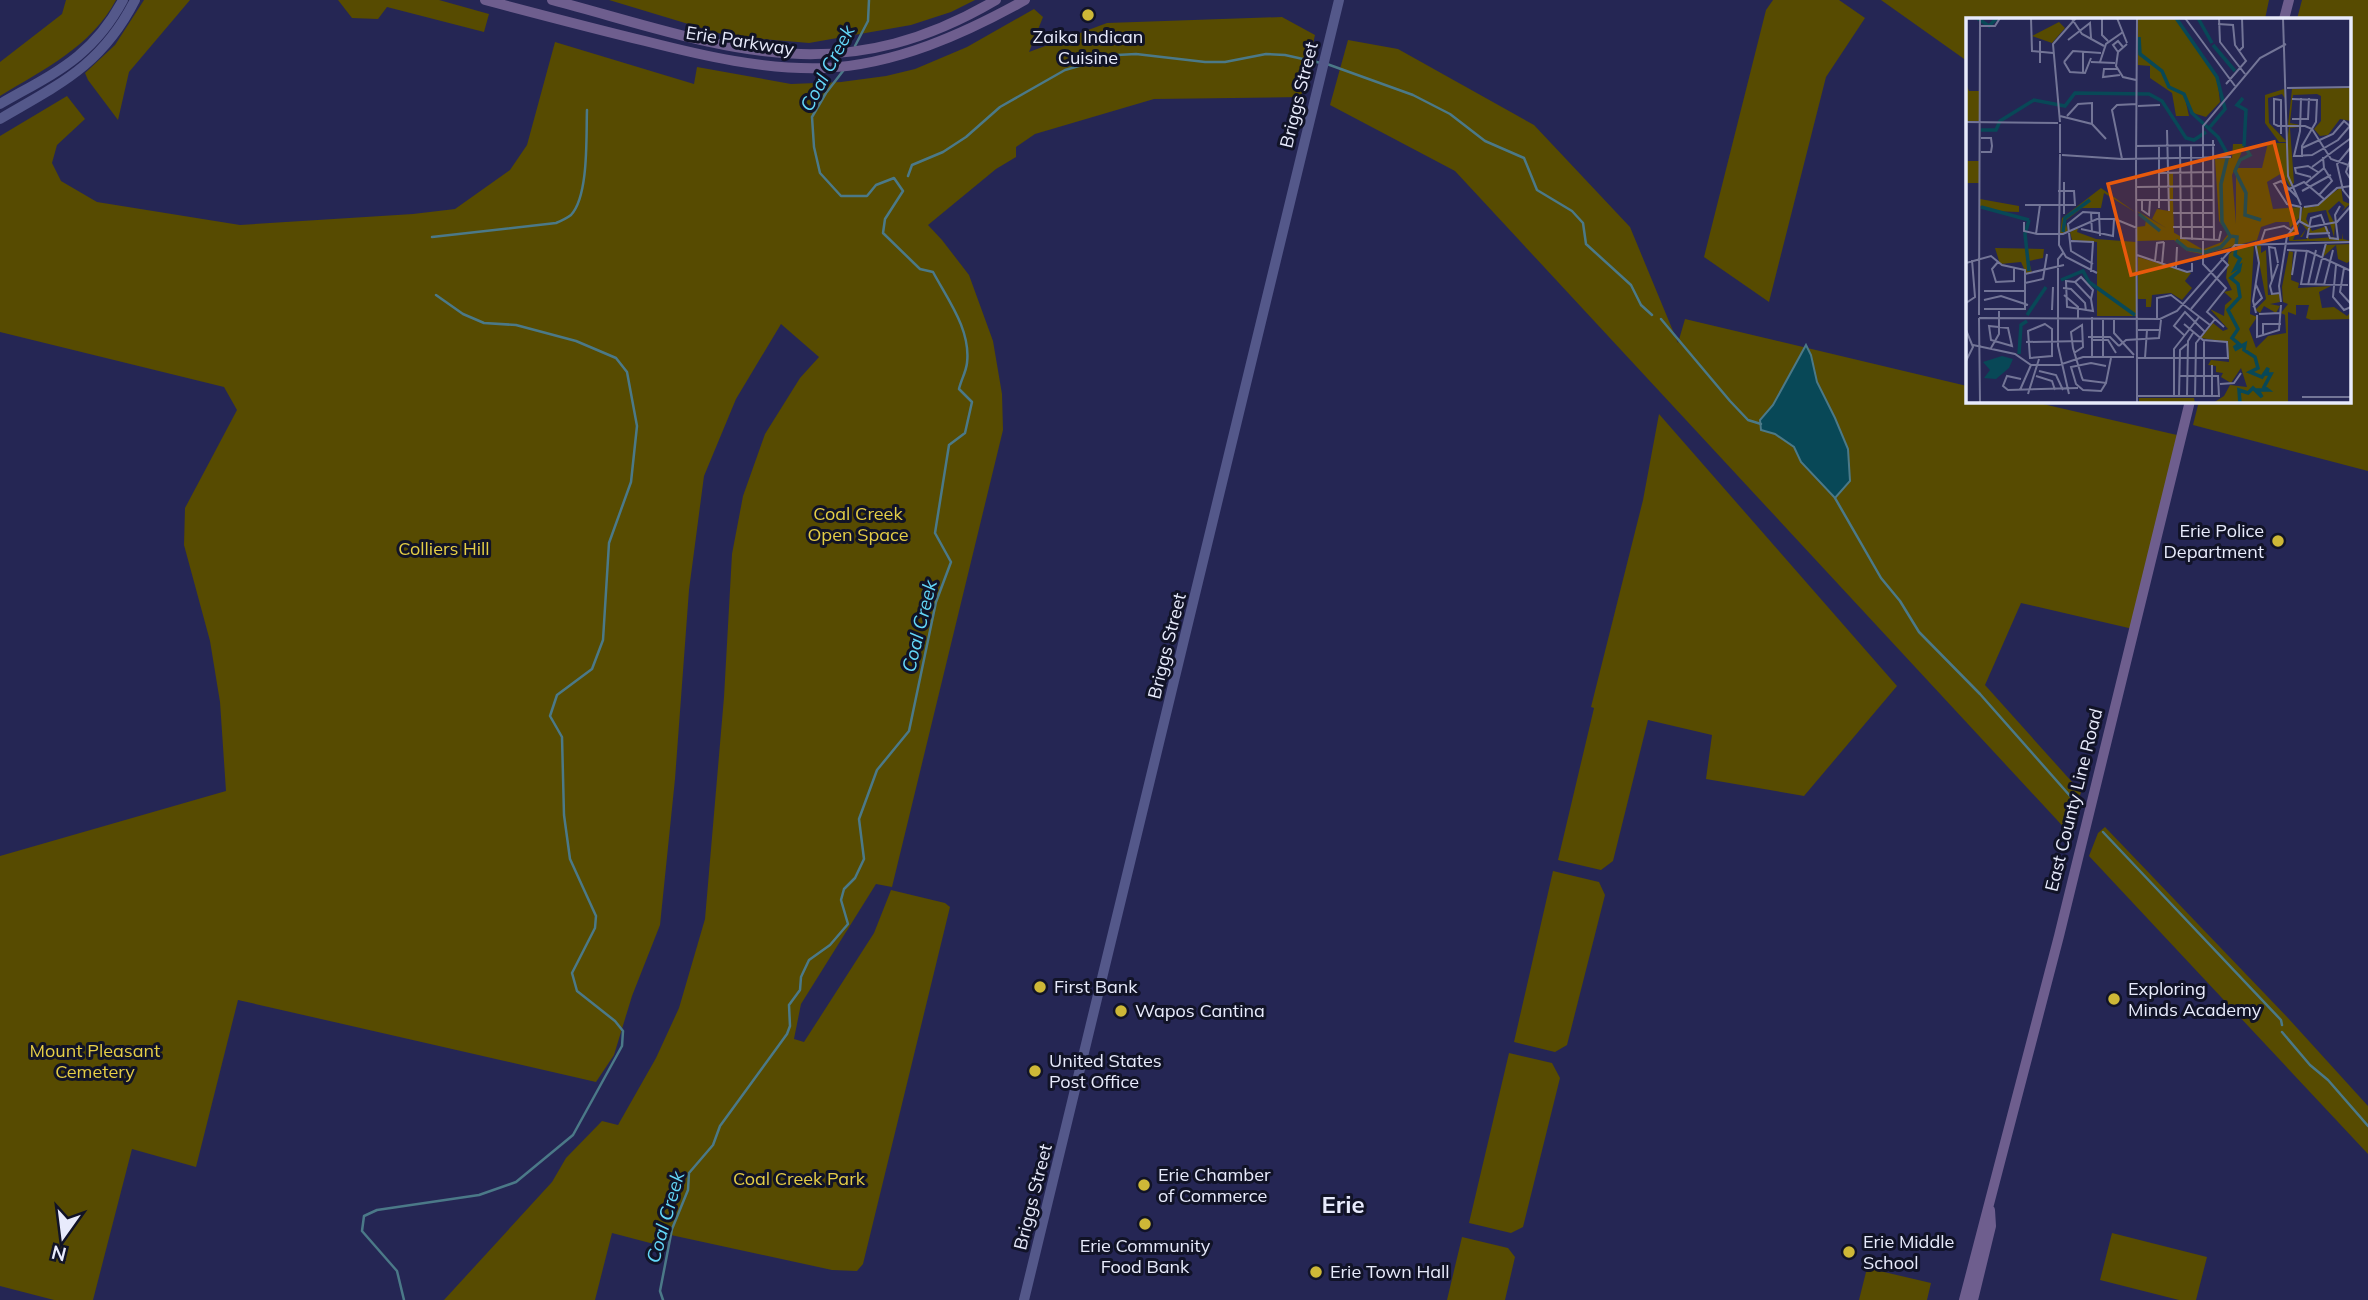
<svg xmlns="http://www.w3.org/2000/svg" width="2368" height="1300" font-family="Mulish,sans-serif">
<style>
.green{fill:#574b01}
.water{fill:#084857;stroke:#4b7988;stroke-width:2}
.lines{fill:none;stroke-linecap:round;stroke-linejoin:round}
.stream{stroke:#4b7988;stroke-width:2.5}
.tertiary{stroke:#54588a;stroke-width:10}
.secondary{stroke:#6e5e8e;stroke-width:10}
.poi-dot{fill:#ceb837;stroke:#111327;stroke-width:2.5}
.labels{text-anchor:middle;stroke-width:6;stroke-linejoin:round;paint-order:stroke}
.poi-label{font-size:18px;fill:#e8ebfc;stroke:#111327;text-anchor:start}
.street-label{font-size:18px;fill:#e8ebfc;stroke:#111327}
.park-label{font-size:18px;fill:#e5ce46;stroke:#111327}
.water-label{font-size:19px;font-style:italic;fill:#63d7f8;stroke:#111327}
.district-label{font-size:24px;font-weight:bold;fill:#e8ebfc;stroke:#111327}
.inset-river{fill:none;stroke:#084857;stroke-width:3.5}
.inset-road{fill:none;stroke:#737597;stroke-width:2}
.view{fill:#e8590c;fill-opacity:0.15;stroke:#e8590c;stroke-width:3.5}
.inset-edge{fill:none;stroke:#e8ebfc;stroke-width:3.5}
</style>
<rect width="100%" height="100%" fill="#252654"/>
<path class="green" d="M66 0H116C91 47 44 69 0 96V62L62 14Z
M144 0H190L129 72 118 120 88 80 85 73 115 45Z
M338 0H439L489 14 484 32 387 7 378 19 352 18Z
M609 0H975L951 12 911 25 809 43 728 36Z
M1773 0H1839L1865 18 1826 77 1769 302 1704 257 1766 10Z
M1881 0H2269L2265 19H1967V61Z
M2302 0H2368V471L2193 425 2199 401H2349V19H2297Z
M1034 9 1043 17 1029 52 1107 23 1282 17 1315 35 1301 97 1154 99 1035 134 1016 147V157L996 169 928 225 942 240 969 275 993 341 1002 394 1003 430 892 887 876 884 801 1004 794 1039 804 1042 874 933 891 890 945 903 950 907 863 1264 857 1271 832 1270 657 1232 654 1244 612 1233 595 1300H444L552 1182 566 1158 602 1121 618 1125 656 1058 679 1008 705 919 724 697 732 554 743 496 765 434 800 378 819 357 781 324 736 399 704 476 689 590 675 779 660 925 632 996 614 1055 596 1082 238 1000 196 1167 132 1149 93 1300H54L0 1286V856L226 791 220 702 210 641 184 545 185 508 237 410 224 387 0 332V136L67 96 85 119 57 145 52 163 61 181 97 202 240 225 413 214 455 209 510 170 527 145 555 42 694 84 697 67 791 84 841 82 886 76 915 69 967 47Z
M1348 40 1398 49 1534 125 1630 227 1678 343 1685 319 1967 386V401H2030L2177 435 2133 629 2021 603 1985 685 2081 792 2070 834 1455 171 1330 105Z
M1659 414 1897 686 1804 796 1706 779 1712 735 1648 720 1613 861 1601 870 1558 860 1594 708 1591 707 1643 500Z
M2105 827 2288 1018 2368 1106V1154L2089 856 2098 833Z
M1553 871 1599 882 1605 895 1567 1045 1555 1052 1514 1042Z
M1509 1053 1552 1063 1560 1078 1523 1227 1511 1233 1469 1223Z
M2112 1233 2207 1257 2196 1300H2179L2100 1280Z
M1462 1237 1508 1248 1515 1257 1505 1300H1447Z
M1867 1268 1931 1283 1927 1300H1859Z"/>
<path class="water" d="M1806 345 1811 355 1817 382 1835 418 1848 449 1850 481 1835 498 1801 462 1794 447 1775 434 1761 430 1760 420 1773 405Z"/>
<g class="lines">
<path class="stream" d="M855 46 868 21 869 0
M1327 64 1413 95 1450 114 1485 141 1524 158 1537 190 1572 211 1583 223 1586 244 1631 285 1641 305 1652 315
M908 176 912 165 943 152 966 137 1000 107 1065 70 1117 55 1136 54 1205 62H1225L1266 54 1285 55 1321 63
M432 237 556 223C561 221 567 218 571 215 589 196 586 136 587 110
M1661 319 1730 401 1748 420 1761 424
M1835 498 1881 578 1900 601 1919 632 1980 694 2071 797
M2103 832 2281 1020 2282 1025
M2282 1032 2310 1065 2328 1080 2368 1126
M404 1300 397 1271 362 1231 364 1216 377 1210 479 1195 516 1182 573 1135 622 1046 623 1031 615 1021 577 991 572 973 595 928 596 916 570 859 564 815 562 737 550 716 557 695 592 669 603 640 609 543 631 482 637 426 627 372 616 358 576 341 516 325 484 323 463 314 436 295
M663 1300 660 1291 672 1229 688 1190 689 1173 713 1145 720 1126 787 1034 790 1026 789 1005 800 990 801 977 809 960 830 945 848 924 841 900 844 889 855 878 864 859 859 819 877 770 909 731 936 602 951 562 935 533 949 445 965 433 972 402 959 389C961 380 966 372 967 363 971 330 948 300 933 272L920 269 883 233 885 219 903 191 894 178 876 185 867 196H841L820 173 814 147 812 117 826 93 843 71"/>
<path class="tertiary" d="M0 104C54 73 92 58 123 0
M0 119C60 84 102 65 135 0
M1024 1300 1339 0"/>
<path class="secondary" d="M485 0C538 14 591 28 645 41 704 56 764 70 824 68 895 65 964 34 1025 0
M552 0C718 44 833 96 996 0
M2284 19 2289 0
M1964 1300 2059 936 2190 401
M1973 1300 1991 1226 1990 1210"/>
</g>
<g class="poi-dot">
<circle cx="1088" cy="15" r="7"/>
<circle cx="2278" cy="541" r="7"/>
<circle cx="1040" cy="987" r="7"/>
<circle cx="2114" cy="999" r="7"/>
<circle cx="1121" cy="1011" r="7"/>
<circle cx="1035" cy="1071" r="7"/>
<circle cx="1144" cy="1185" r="7"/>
<circle cx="1145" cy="1224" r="7"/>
<circle cx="1849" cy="1252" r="7"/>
<circle cx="1316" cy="1272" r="7"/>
</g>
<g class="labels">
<g class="poi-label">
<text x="1088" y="43" text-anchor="middle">Zaika Indican<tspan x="1088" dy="21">Cuisine</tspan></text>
<text x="2264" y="537" text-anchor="end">Erie Police<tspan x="2264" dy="21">Department</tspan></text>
<text x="1054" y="993">First Bank</text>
<text x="2128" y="995">Exploring<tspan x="2128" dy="21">Minds Academy</tspan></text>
<text x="1135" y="1017">Wapos Cantina</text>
<text x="1049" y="1067">United States<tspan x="1049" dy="21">Post Office</tspan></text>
<text x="1158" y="1181">Erie Chamber<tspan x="1158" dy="21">of Commerce</tspan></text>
<text x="1863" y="1248">Erie Middle<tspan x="1863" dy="21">School</tspan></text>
<text x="1145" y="1252" text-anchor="middle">Erie Community<tspan x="1145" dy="21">Food Bank</tspan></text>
<text x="1330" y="1278">Erie Town Hall</text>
</g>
<g class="street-label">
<text transform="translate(740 41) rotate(9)" y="6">Erie Parkway</text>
<text transform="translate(1299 95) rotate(-76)" y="6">Briggs Street</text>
<text transform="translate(1167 646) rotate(-76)" y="6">Briggs Street</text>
<text transform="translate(2074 800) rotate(-76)" y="6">East County Line Road</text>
<text transform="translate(1033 1197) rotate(-76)" y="6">Briggs Street</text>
</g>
<g class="park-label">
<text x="858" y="520">Coal Creek<tspan x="858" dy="21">Open Space</tspan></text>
<text x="444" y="555">Colliers Hill</text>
<text x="95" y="1057">Mount Pleasant<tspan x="95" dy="21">Cemetery</tspan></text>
<text x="799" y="1185">Coal Creek Park</text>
</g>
<g class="water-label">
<text transform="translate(827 68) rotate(-62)" y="7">Coal Creek</text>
<text transform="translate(919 626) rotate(-76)" y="7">Coal Creek</text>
<text transform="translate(665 1217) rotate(-74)" y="7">Coal Creek</text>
</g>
<g class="district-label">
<text x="1343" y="1213">Erie</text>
</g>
</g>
<g transform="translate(1966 18)">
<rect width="385" height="385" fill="#252654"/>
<path d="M211 0 251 58 254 84 240 99 227 95 219 80 223 98H210L206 75 184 60V48L172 47V1ZM93 4 99 10 86 25 66 18ZM0 66 3 73H14L13 103H0ZM385 70V103L374 101 362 117 354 118 348 111 355 103V78L351 76 327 77 324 105 334 107H322L326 71ZM318 71 320 82 316 76 302 80 303 105 321 124H313L299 105V77ZM323 109H334L324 110 328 165 324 169 316 155 301 164 307 191 334 189 333 200 324 210 323 204H310L295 209 291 222 238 236V231L256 224 262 216 253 203 249 141 266 140 267 126H279L266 157 270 206V150H296L302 125H321ZM0 143H13V165H0ZM207 155V182L208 215 186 201 191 191 203 193V156ZM375 169 377 183 384 186 376 193 379 189 373 183 362 193 369 206 368 220 376 221 377 215V221L385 223H323V217L334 205 327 222 341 221V215L343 221 368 219 360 192 342 195 340 201 346 213 361 208 363 214 345 216 340 211 336 219H334L340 211 334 203 337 189H348ZM135 170 169 194 138 175 135 190H116L99 203 102 213 94 216 96 200ZM14 181 53 188V194L23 193 13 187ZM171 193 236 231V236L221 233 208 222 171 223V209L179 208 180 202ZM112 210 111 214 130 221 170 224V298H131V224L106 222 104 214ZM288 226 284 296 291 299 283 311 290 330 302 318 320 315 319 297 315 295 322 286 317 284 316 269 323 233 327 234 325 262 333 265 332 270 365 268 353 274 356 290 368 289 381 298 384 295 385 301 345 302 340 300 343 287H330V297L322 294V385H247L258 378 264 367 281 369 275 350 265 365 255 359 257 355 250 354V348L242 347 245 342 263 344 262 324 235 320 247 305 257 313 262 311 244 291 258 298 259 287 266 281 258 274 266 272 260 260 263 236 274 227ZM385 226V242L381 245 372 241 370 227 357 239 359 227ZM290 227 295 228V235L300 232 302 277 313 276 314 284 304 286 314 288 310 295 298 288 294 295 289 292 300 281ZM29 230 78 231 77 240 63 243 66 255H60L55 244 34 246ZM172 239 225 255 219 263 226 270 216 282 205 275 186 277 185 289H180V281H172ZM173 380H228L229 385H173Z" fill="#574b01"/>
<path d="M36 338 47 341 43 350 30 361 18 360 24 352 17 344Z" fill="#084857"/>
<path class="inset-river" d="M11 0 23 8 31 0M210 0 251 59 259 91 244 109M232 0 246 25M173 19 174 36 196 53 203 69 218 76 226 95 252 119 262 137 255 166 256 204 264 218 271 219 269 237 274 241 269 251 274 248 273 253 265 260 272 266 274 279 262 292 272 311 266 320 273 326 269 329 270 331 279 326 278 332 289 339 292 350 284 354 296 359 302 350 301 356H305L298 369 302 372H292L296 379 287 370 282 375 273 372 274 385M247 27 269 53M277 80 271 87 280 92 278 128M15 112H30L34 103 68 82 99 88 109 75 183 76 196 83 220 120 228 122 240 114M279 129 284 137 274 142 269 153 280 175 279 197 295 202M15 189 63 202M173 196 194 213M63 202 59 216 63 253M97 214 99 200 124 182M210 222 221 231 240 234 255 229 264 219M95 262 117 253 123 264 169 297M61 297 80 269M53 336 55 307 61 303"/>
<path class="inset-road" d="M65 0 66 33 87 35M136 0V17L142 23M151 0 161 25M219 0 269 68M253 0 254 24 279 56M317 0 322 158 335 187M106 1 116 16 138 28M252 6 267 7 269 27 280 43 260 66M15 8H29L34 0M102 22 124 5 125 20M161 26 152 34 150 48 157 59 170 62M273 33 277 29 276 0M152 34 147 27 152 23 157 29M98 44 104 54 119 55 125 40M98 44 107 33 135 35M125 44 149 45M134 44 140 26 157 14M74 45V23M151 51H138L137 59 154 57M117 56V33M321 70 385 69M335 80 334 113 328 138 346 137 372 122 384 108M326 81 351 82 350 104 336 128V139M172 88 194 87M94 98 126 106 140 121M101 98 112 86 126 85V106M326 101H342L343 80M0 104 92 105M94 104 87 26 110 0M94 106V135M201 112 203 193M315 116V82L308 81V106L312 108H339L346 111 365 141 385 148M15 120H25L26 128 25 134H15M247 122 248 222M225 127 226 222M170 128 249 127M193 128V190M214 128 215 220 253 222 255 213M385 129 371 146 377 172 385 182M336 130 367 116 378 103 385 109M94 136 93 227 100 239 131 255M96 137 156 141 265 139M385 140 380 154 385 162M156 141 146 92 151 87 171 86M170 145 171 349M170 149 171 0M346 149 385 120M193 155 248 154M345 159 330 155 329 150 342 148 352 154M340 165 358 150 357 139M171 169 248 168M321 172 338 164 358 181M336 173 365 157M353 177 366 163 358 150M331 179 315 163 308 166 321 186 335 189M170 182H248M176 182V192L183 197 184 182M59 187H109L108 173H92M338 189 352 187 371 170 385 168M125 194 126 215M207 195H248M98 196V164M333 203 344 209 371 204 385 188M58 204V213L71 216H97L131 201H149L171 210M207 209H248M115 211 147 218 148 201M70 216 74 187M342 216 364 215M341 220 345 200 355 197 364 220 372 221 369 197 374 188M105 223 127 224 125 254M289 224 293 245 287 283 290 295M295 224 299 212 318 208 325 212M321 232 342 233 385 253M341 232 335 266 382 267M97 235 92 241V328L103 376M171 237 221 254 226 253V245M189 243 191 225 198 224M32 244 26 251 30 264 48 263V249M0 245 25 238 36 247 59 252V291H18M127 246 105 233 102 206 117 194 133 195 134 218M196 246 198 224M312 246 304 268 306 276 314 275M370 247 367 279 378 292 385 289M210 250 211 229M378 250 374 274 385 286M59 256 98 247M326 257 330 232M306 262 303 229 309 230 312 245M100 263 109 264 125 281 127 293 101 289ZM109 264 115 259 127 272 125 281M59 265 77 261 81 236M342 267 350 232M349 267 360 225M358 267 367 232M97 270 105 271 119 285 120 293M18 273H59M98 277 112 289V301M18 282 35 278 62 287M315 284 313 268 321 218 334 202 335 189M0 285 9 279 6 242M287 289 296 280 290 267M225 291 262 247 255 240M86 292 87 269M293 296 314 295M13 297 14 0M291 297V319L313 312 315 287M13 300 14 385M13 300 194 301 211 293 269 227 385 224M191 300V280L205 277 244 307M137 302V339M148 302V315L168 337M79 306 86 311V338L64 340 62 313ZM23 308 42 310 46 328 25 322ZM258 309 241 294 260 270 237 246V108L294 40 320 26M0 312 7 329 0 343M172 312H195M297 316V306H315M218 317 208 308 219 294 239 314M122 319H144L153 328M126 322H142L150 335M60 324 117 323M7 327 49 336 65 347H93L117 339H168M153 328 160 322 193 320 195 302M25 330 33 316V293M108 335 117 329 116 307 105 314 107 330 116 360 117 362 140 365 145 340M126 339V299M171 340H262L261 324 237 322 218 306M179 340 181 312M171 346V385M73 353 90 357 97 372M70 358 86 363 89 372M55 361 41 358 37 368 42 372 112 370M140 365 135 373 117 372 110 366 105 349 125 345 140 348M254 366 268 365 275 355M54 372 65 347M62 376 73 341M172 378H253L252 358H213M208 378V331L233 299M213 379 214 332 221 326M221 379 222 323 227 315M229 379 230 325 249 301M238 379V322M246 379V347M336 379H385"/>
<path class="view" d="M308 124 331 215 165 257 142 166Z"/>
<rect width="385" height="385" class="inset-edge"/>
</g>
<g transform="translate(63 1237) rotate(194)" stroke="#111327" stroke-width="5" paint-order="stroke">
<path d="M0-5L12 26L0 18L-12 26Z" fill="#e8ebfc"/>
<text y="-10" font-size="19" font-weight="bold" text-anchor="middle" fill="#e8ebfc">N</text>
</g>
</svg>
